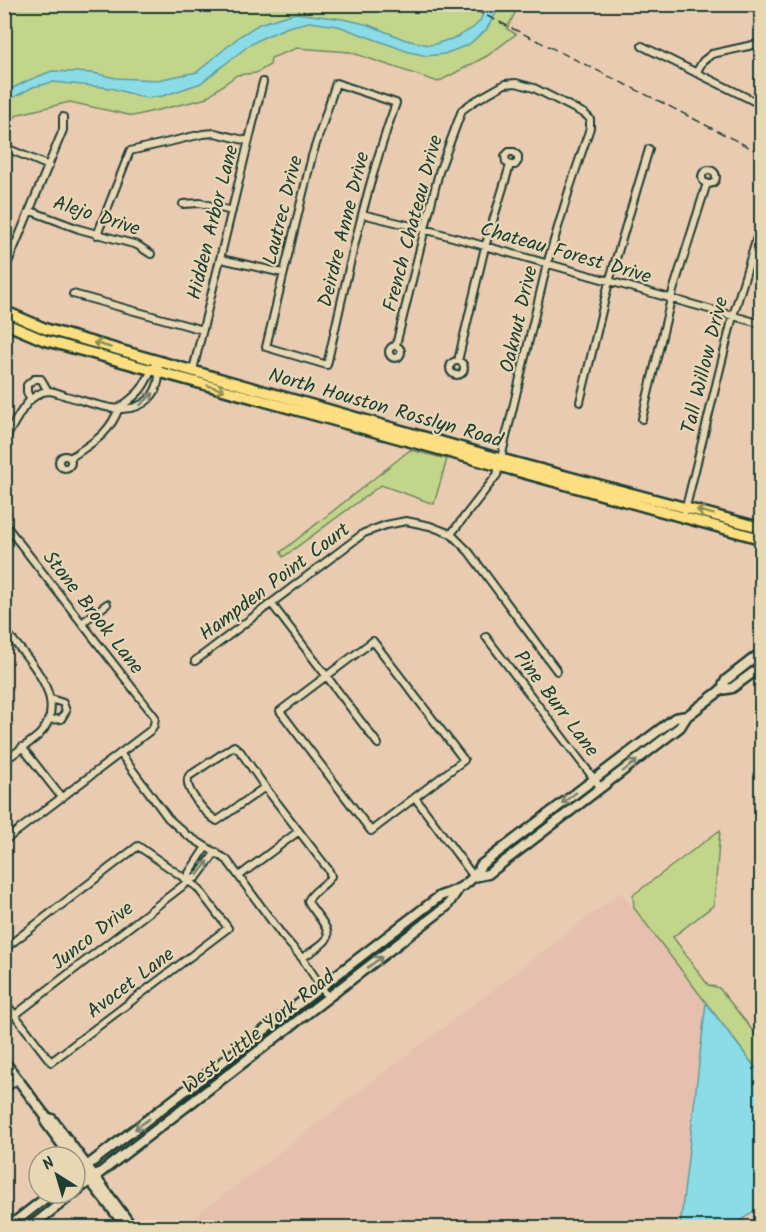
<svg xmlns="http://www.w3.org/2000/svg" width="766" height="1232" font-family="Kalam,sans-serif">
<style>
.built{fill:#e5c0ae}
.green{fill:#c2d58a;stroke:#70895f;stroke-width:1.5}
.water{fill:#8bdce6;stroke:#609c9f;stroke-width:1.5}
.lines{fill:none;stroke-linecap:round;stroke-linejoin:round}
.street-casing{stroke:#1f3d34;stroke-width:10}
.secondary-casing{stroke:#1f3d34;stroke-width:13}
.primary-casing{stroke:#1f3d34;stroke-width:14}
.street{stroke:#e8d7b4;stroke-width:6}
.secondary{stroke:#e8d7b4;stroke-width:8}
.primary{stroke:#fddf80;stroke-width:9}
.rail{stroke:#1f3d34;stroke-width:1.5;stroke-dasharray:9 4.5;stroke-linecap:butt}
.oneway{stroke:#8e8e5a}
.oneway2{stroke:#79826e}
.labels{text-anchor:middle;stroke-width:4.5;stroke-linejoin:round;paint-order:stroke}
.street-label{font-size:20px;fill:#1f3d34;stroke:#e8d7b4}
</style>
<rect width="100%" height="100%" fill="#e9cbb2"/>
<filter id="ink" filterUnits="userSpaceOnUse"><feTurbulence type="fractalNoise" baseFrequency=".0167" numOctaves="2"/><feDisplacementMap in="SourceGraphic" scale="12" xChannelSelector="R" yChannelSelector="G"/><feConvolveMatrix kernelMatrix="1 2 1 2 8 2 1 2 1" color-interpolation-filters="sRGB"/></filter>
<g filter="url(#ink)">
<path class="built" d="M621 892 706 1003 680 1227 180 1228Z"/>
<path class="green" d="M5 5H519L507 29 516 34 487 56 438 82 350 52 297 48 271 58 270 65 256 73 237 75 204 99 133 116 70 102 19 114 5 125Z
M410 450 447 459 434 504 381 485 283 557 281 552Z
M720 830 714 905 673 937 708 985 719 988 757 1036 761 1033V1075L634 908 633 895Z"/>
<path class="water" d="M487 4 501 5 486 30 468 45 444 54 427 56 409 52 338 26 309 22 288 27 262 38 248 46 201 83 163 96 145 98 111 88 54 82 33 87 5 102V92L29 80 52 71 93 73 116 78 157 80 197 72 240 36 259 24 295 13 343 19 369 25 406 40 429 45 435 44 457 37 473 28 480 21Z
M706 1003 761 1075V1205L733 1227H680Z"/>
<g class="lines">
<defs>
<path id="street" d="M642 46 762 105
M696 73 703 61 712 54 762 43
M336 83 396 103C365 188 347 277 327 365L266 347 312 156Z
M4 147 49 166
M702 177a7 7 0 1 1 14 0a7 7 0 1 1-14 0Z
M762 203V209
M183 204 200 203 232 211
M31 211 79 229 137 245 151 254
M362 214 424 229 762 324
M97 235 130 151 203 134 215 133 248 141
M221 259 283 273
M4 272 63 130V117
M73 294 203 330
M396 345 439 172 462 110 473 102 505 84 516 83 534 88 585 114 590 119V128L570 187 547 264 497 475 451 534
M389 352a6 6 0 1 1 12 0a6 6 0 1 1-12 0Z
M450 368a7 7 0 1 1 14 0a7 7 0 1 1-14 0Z
M458 361 485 247 510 165 506 162 505 156 509 152H514L518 156V161L515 165H510
M193 370 263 82
M30 399 27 392V385L34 379H41L48 391
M580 402 609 282 649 149
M119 408C127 402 135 397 141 389 148 380 151 369 158 360
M642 419 673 291 707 183
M4 441C15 424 26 393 48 391 53 391 61 394 66 396 91 402 127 420 149 399 160 388 160 374 158 360
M59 462a6 6 0 1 1 12 0a6 6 0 1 1-12 0Z
M70 458C93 442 109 435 119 408
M685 511 733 316 762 221
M4 523 155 717 154 725 151 730 4 841
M271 603 378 744
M82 623 107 604
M4 629C25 656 73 701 39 735 29 744 16 752 4 761
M486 637 601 788
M373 641 464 760 371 831 280 711Z
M195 661 364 533 386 525 406 521 430 526 451 534 469 552 557 671
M48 720 61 719 66 711 63 703 51 699
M22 747 62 798
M120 753 168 818 187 835 227 860 282 935 302 958 328 997
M265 787 217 821C207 815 182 788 189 776L234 746 240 751 265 787 328 869 331 876C326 886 313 890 308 901 312 911 334 930 326 940 320 947 309 953 302 958
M416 799 474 877
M239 876 299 831
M189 881V873L206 847
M4 949 138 846 197 887 228 928 51 1062 4 1001
M15 1015 189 881 197 877 216 852
M4 1090 18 1079"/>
<path id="secondary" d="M721 690 726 680 762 652
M474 877 488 874 680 727 687 716 721 690 732 688 762 666
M4 1061 46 1117 52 1119 133 1228
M46 1117V1123L71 1157
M75 1162 127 1228
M75 1175 440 896C459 890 472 883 481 865L675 718 687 716
M75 1192 447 906 457 891
M7 1228 52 1193
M29 1228 74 1193"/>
<path id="primary" d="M4 311 46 329 501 459 762 528
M4 323 44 340 762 539"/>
</defs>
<use href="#street" class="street-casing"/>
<use href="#secondary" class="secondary-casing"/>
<use href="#primary" class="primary-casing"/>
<use href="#street" class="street"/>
<use href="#secondary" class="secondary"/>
<use href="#primary" class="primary"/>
<path class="rail" d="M463 4 661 102 762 154"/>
</g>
<defs><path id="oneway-shaft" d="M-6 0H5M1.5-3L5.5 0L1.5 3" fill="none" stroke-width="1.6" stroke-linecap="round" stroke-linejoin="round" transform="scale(1.5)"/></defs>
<g class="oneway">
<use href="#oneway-shaft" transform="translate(102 345) rotate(-164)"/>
<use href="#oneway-shaft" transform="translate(216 388) rotate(16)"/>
<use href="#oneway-shaft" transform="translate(705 512) rotate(-165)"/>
</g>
<g class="oneway2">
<use href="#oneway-shaft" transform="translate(147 399) rotate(-42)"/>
<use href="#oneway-shaft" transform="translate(630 766) rotate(-37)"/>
<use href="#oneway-shaft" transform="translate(569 798) rotate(143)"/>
<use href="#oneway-shaft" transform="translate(203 868) rotate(-52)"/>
<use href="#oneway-shaft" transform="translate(375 962) rotate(-37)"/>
<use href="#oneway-shaft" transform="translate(142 1124) rotate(143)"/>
</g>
</g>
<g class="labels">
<g class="street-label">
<text transform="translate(282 210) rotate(-76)" y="7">Lautrec Drive</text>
<text transform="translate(97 215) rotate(18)" y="7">Alejo Drive</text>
<text transform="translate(212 222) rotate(-76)" y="7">Hidden Arbor Lane</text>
<text transform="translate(412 223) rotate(-75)" y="7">French Chateau Drive</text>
<text transform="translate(343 229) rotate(-76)" y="7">Deirdre Anne Drive</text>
<text transform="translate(566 252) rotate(16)" y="7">Chateau Forest Drive</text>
<text transform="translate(518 319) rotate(-77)" y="7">Oaknut Drive</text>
<text transform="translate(704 365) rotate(-76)" y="7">Tall Willow Drive</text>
<text transform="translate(386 407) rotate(16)" y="7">North Houston Rosslyn Road</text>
<text transform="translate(274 581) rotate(-37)" y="7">Hampden Point Court</text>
<text transform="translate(94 612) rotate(52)" y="7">Stone Brook Lane</text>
<text transform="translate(557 703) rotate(53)" y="7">Pine Burr Lane</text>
<text transform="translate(92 935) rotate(-38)" y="7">Junco Drive</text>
<text transform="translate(130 982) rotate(-37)" y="7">Avocet Lane</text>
<text transform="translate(258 1031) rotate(-38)" y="7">West Little York Road</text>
</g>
</g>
<rect width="766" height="1232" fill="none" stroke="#e8d7b4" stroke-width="24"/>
<rect x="12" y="12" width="742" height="1208" fill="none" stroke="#1f3d34" stroke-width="2" filter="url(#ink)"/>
<g transform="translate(57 1175) rotate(323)"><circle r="28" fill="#e8d7b4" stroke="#989981" stroke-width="1.5"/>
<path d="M0-4.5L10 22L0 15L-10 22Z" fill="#1f3d34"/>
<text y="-9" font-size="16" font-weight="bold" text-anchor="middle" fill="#1f3d34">N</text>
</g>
</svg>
